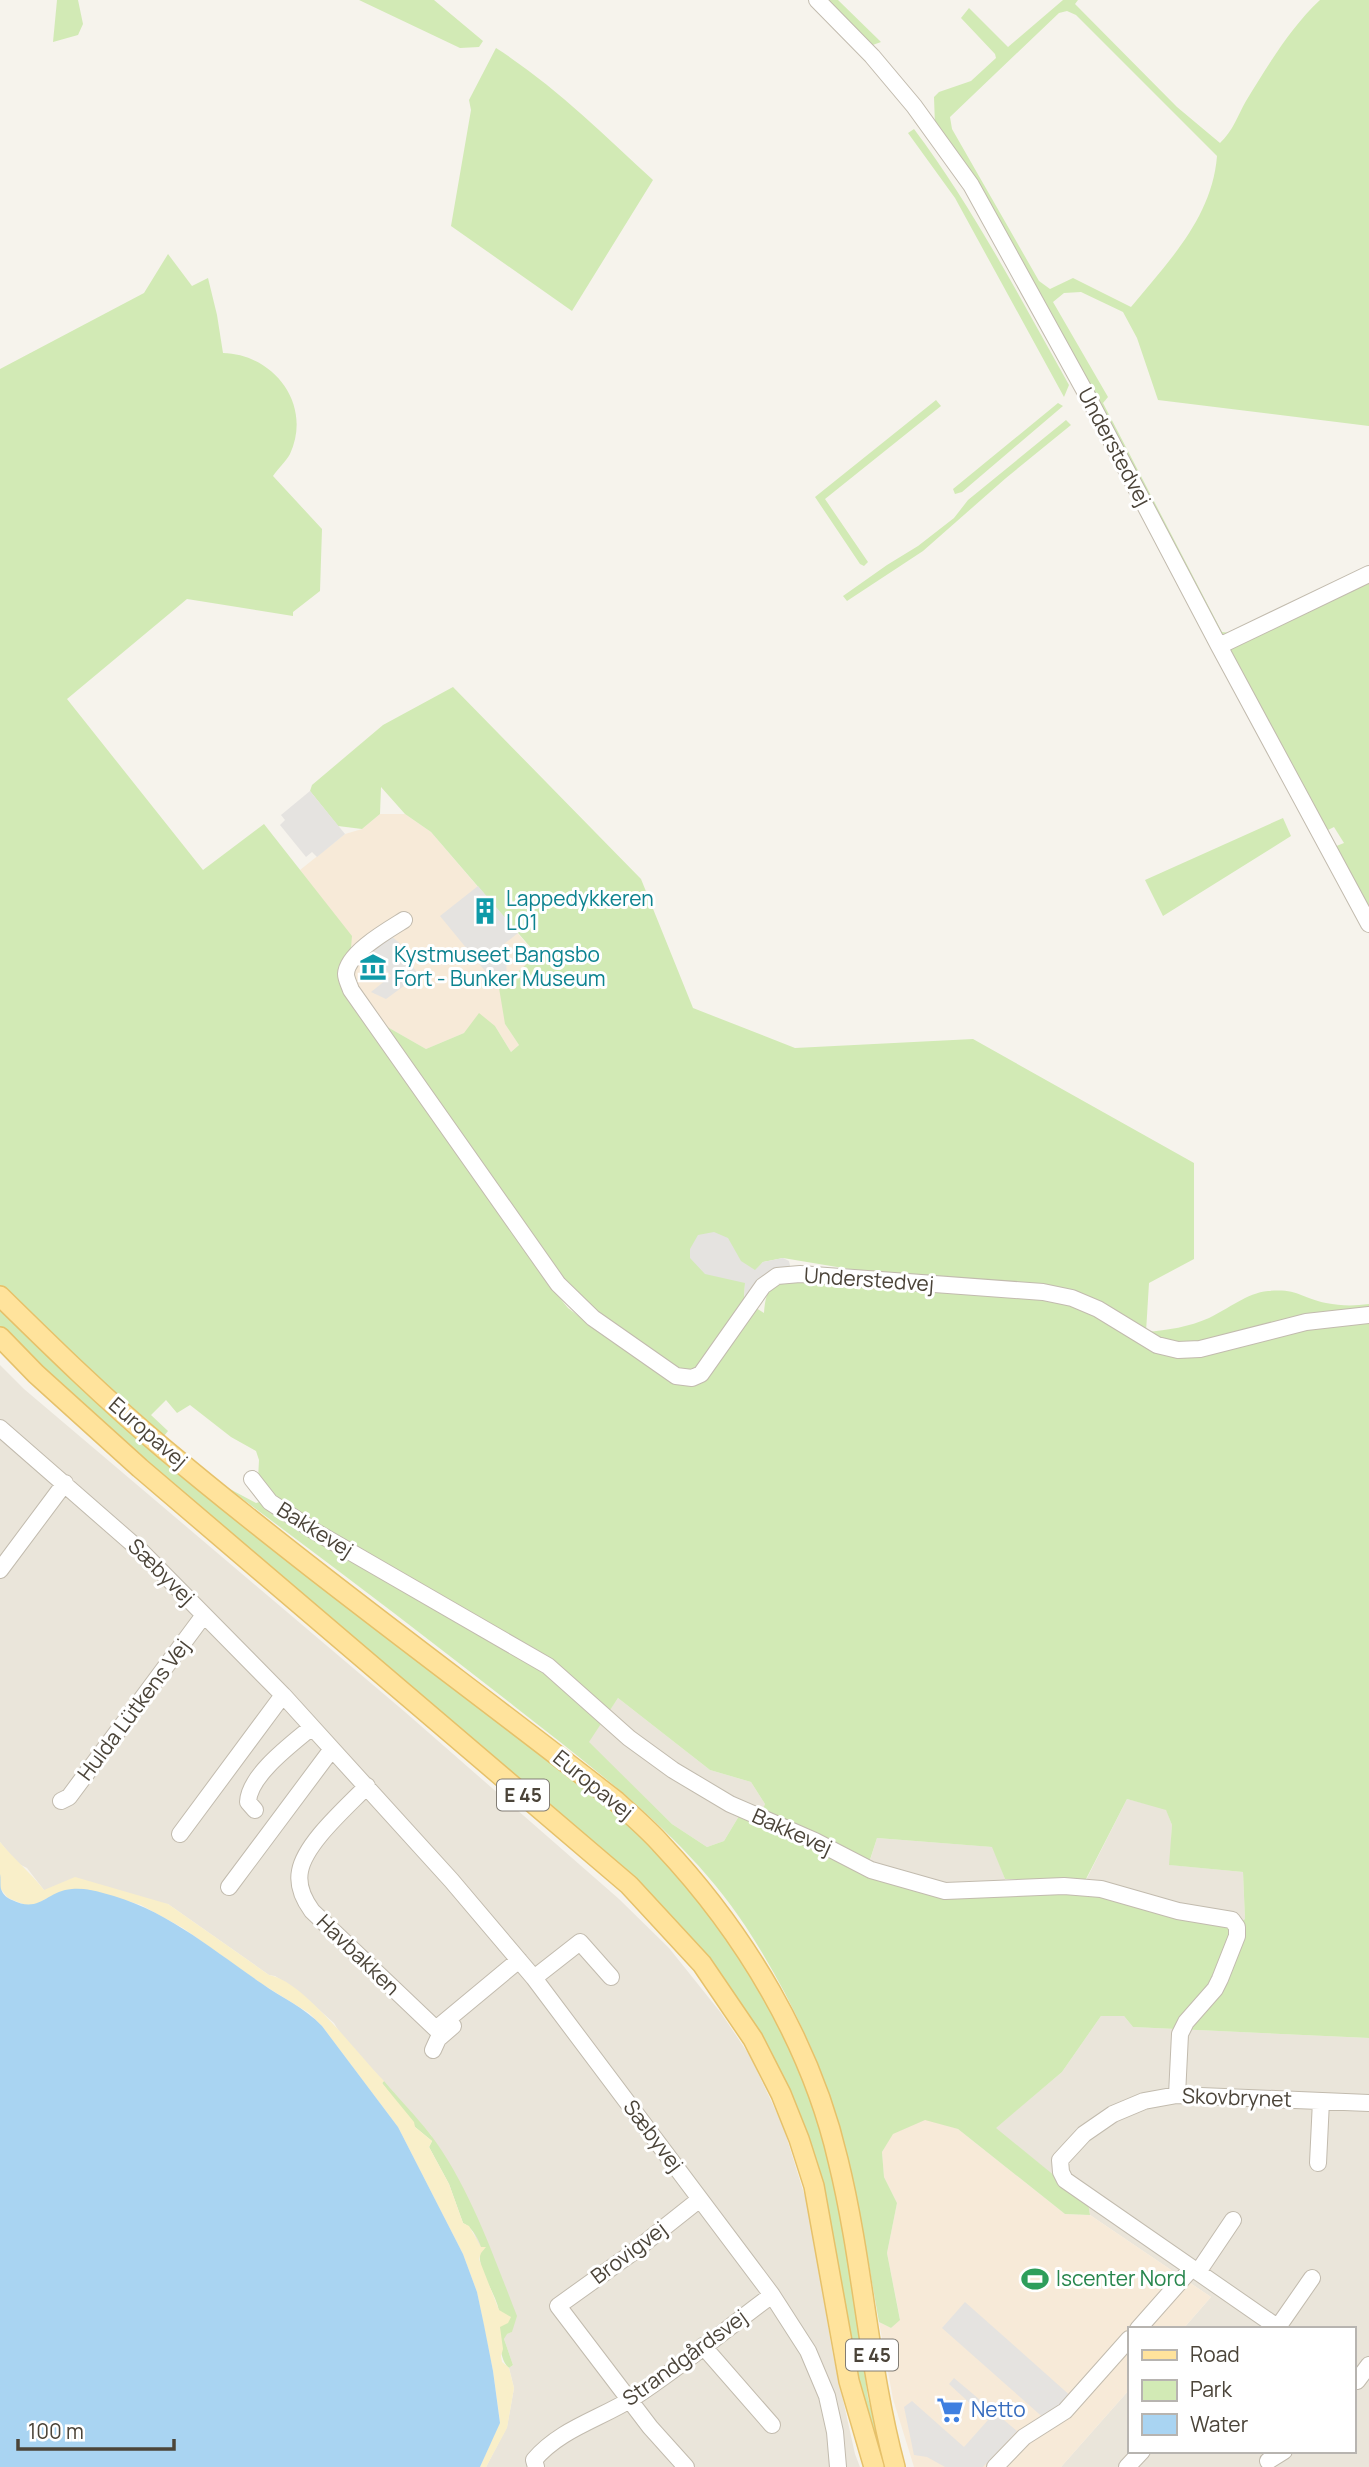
<svg xmlns="http://www.w3.org/2000/svg" width="1369" height="2467" font-family="Manrope,sans-serif">
<style>
.residential{fill:#eae5da}
.commercial{fill:#f7ead8}
.green{fill:#d2eab5;fill-rule:evenodd}
.sand{fill:#f9efc9}
.parking{fill:#e5e3e0}
.water{fill:#a9d4f2}
.lines{fill:none;stroke-linecap:round;stroke-linejoin:round}
.minor-casing{stroke:#c2bbae;stroke-width:18}
.major-casing{stroke:#e6c16a;stroke-width:22}
.minor{stroke:#fff;stroke-width:16}
.major{stroke:#ffe39c;stroke-width:19}
.labels{text-anchor:middle;stroke-width:6;stroke-linejoin:round;paint-order:stroke}
.shield{fill:#fff;stroke:#817c74;stroke-width:2}
.shield-label{font-size:19px;font-weight:bold;fill:#4b4439}
.street-label{font-size:21px;fill:#4b4439;stroke:#fff}
.culture-label{font-size:21px;fill:#0d838f;stroke:#fff;text-anchor:start}
.leisure-label{font-size:21px;fill:#27864d;stroke:#fff;text-anchor:start}
.shop-label{font-size:21px;fill:#366cbe;stroke:#fff;text-anchor:start}
</style>
<rect width="100%" height="100%" fill="#f6f3ec"/>
<path class="residential" d="M0 1365 24 1389 405 1712 619 1899 669 1948 721 2013 750 2056 783 2126 807 2203 833 2355 855 2454 860 2467H486L507 2427 514 2388 509 2368 513 2365 504 2339 506 2334 512 2332 513 2323 431 2135 340 2033 334 2023 298 1991 275 1976 269 1975 168 1904 44 1890 27 1868 17 1863 0 1842Z
M618 1698 710 1770 751 1782 765 1804 761 1813 739 1816 724 1841 707 1847 672 1824 588 1742Z
M1127 1799 1166 1809 1172 1825 1170 1865 1243 1872 1245 1919 1232 1928 1080 1892Z
M877 1838 993 1847 1005 1879V1892L866 1873Z
M1101 2016H1124L1133 2027 1369 2038V2467H1061L1129 2390V2451H1353V2329H1183L1211 2297 1090 2215 1088 2203 995 2128 1062 2072Z"/>
<path class="commercial" d="M380 814H405L431 832 537 956 507 981 505 1024 519 1045 511 1052 495 1026 464 1033 426 1049 384 1025 347 994 338 978 339 970 351 948V936L300 870 345 834 362 829Z
M925 2119 958 2129 1065 2214 1090 2215 1211 2297 1183 2329H1129V2390L1061 2467H914L893 2399 879 2322 891 2328 900 2319 887 2253 897 2203 884 2177 882 2152 892 2134Z"/>
<path class="green" d="M57 0H78L83 24 78 35 53 42Z
M359 0H434L483 41 479 47 460 48Z
M824 0H838L881 42 870 46Z
M1063 0H1078L1075 4 1177 107 1220 143C1233 131 1238 115 1246 101 1267 67 1290 28 1320 0H1369V426L1158 400 1137 338 1123 312 1081 292 1064 293 1053 302 1108 397 1103 403 1222 632 1232 633 1369 566V911L1334 847 1344 843 1334 827 1326 831 935 126 934 97 939 92 971 81 996 58 995 54 961 18 969 8 1008 47ZM1067 11 1076 15 1217 156C1212 218 1168 262 1131 307L1073 278 1050 289 1039 281 952 129 950 117 1059 13Z
M496 48C554 85 603 134 653 180L572 311 451 226 471 110 469 100Z
M914 129C974 209 1020 298 1069 385L1064 397 955 198 908 133Z
M168 254 192 286 208 278 217 315 223 353C273 354 313 404 290 454 286 461 278 469 273 476L322 529 320 591 293 612V616L187 599 67 699 203 870 264 824 352 936 351 948 339 970 338 978 347 994 550 1286 568 1308 588 1323 670 1380C685 1387 692 1388 706 1379L756 1308 764 1313C766 1284 773 1284 801 1281L1045 1287 855 1270 783 1258 763 1262 745 1283 744 1302 695 1369 687 1372 677 1369 591 1308 562 1279 384 1025 426 1049 464 1033 479 1013 495 1026 511 1052 519 1045 505 1024 499 988 537 955 431 832 405 814 381 787 380 814 362 829 338 826 310 791 312 785 383 725 453 687 641 879 693 1008 795 1048 973 1039 1194 1163V1259L1149 1283 1146 1332C1168 1330 1189 1327 1209 1318 1228 1309 1247 1293 1268 1291 1297 1288 1302 1298 1326 1303 1341 1306 1354 1306 1369 1304V2038L1133 2027 1124 2016H1101L1062 2072 996 2128 1088 2203 1090 2215 1065 2214 958 2129 925 2120 893 2134 882 2152 884 2177 897 2203 887 2253 900 2320 891 2328 879 2322C867 2255 857 2187 838 2122 818 2054 784 1985 746 1927 687 1837 598 1772 514 1706 420 1632 324 1560 228 1488L256 1503 273 1498 258 1479 259 1460 256 1451 231 1437 190 1405 177 1413 166 1400 151 1415 168 1431 164 1436 64 1349 0 1286V369L144 293ZM618 1698 710 1770 751 1782 765 1804 761 1813 739 1816 724 1841 707 1847 672 1824 589 1742ZM1127 1799 1166 1810 1172 1825 1169 1865 1243 1872 1245 1919 1232 1928 1108 1897 1064 1889 946 1897 866 1872 877 1838 992 1847 1005 1879H1086Z
M936 400 941 406 825 499 868 562 864 566 860 564 815 497Z
M1058 403 1063 406 962 492 955 494 953 489Z
M1066 420 1071 425 1006 478 923 551 847 601 843 596 887 565 918 546 954 518 968 500Z
M1283 818 1291 836 1163 916 1145 880Z
M0 1307 578 1778 657 1849 725 1933 785 2032 820 2121 844 2226 868 2398 887 2467H884L858 2379 826 2212 724 1982 0 1329Z
M384 2081C399 2099 416 2116 430 2134 470 2187 493 2255 517 2316L512 2332 507 2334 504 2339 513 2365 509 2368C496 2357 502 2328 499 2311 496 2294 482 2278 480 2260 479 2254 482 2250 480 2244 477 2236 471 2227 463 2223L449 2184 429 2147 432 2141 415 2127 382 2083Z"/>
<path class="sand" d="M0 1842C14 1859 30 1872 44 1890L75 1877 168 1904 269 1975C304 1981 358 2055 384 2081L382 2083 414 2122 415 2127 432 2141 429 2147 449 2184 463 2223 469 2226 481 2247H486L481 2253 479 2259 499 2310 511 2317 508 2323 500 2327 503 2349 501 2356 502 2362 509 2368 514 2388 507 2428 486 2467H480L500 2422 493 2371 477 2292 463 2254 398 2127 322 2026 309 2013 262 1984 183 1928 141 1905 86 1889 45 1899 36 1905 28 1906 8 1898 0 1888Z"/>
<path class="parking" d="M310 791 345 834 317 857 312 852 306 857 280 825 285 820 281 815Z
M478 886 518 933 499 948 506 956 507 981 499 988 440 916Z
M389 934 405 948 401 951 419 975 386 999 371 992 391 976 371 951Z
M714 1232 728 1238 741 1261 755 1270 763 1262 783 1258 789 1261 791 1270 744 1302 745 1283 705 1274 690 1258V1249L698 1235Z
M965 2302 1073 2398 1047 2421 942 2328Z
M954 2378 1017 2431 983 2467H945L927 2457 914 2455 904 2407 912 2401 964 2447 988 2420 949 2384Z"/>
<path class="water" d="M0 1874C1 1878 0 1885 1 1889 3 1895 7 1898 12 1900 40 1914 46 1891 72 1889 82 1888 93 1890 103 1893 164 1908 210 1948 261 1983 282 1998 304 2007 322 2026L398 2127 463 2254 477 2292 484 2325 493 2371 500 2423 480 2467H0Z"/>
<g class="lines">
<defs>
<path id="minor" d="M817 0 872 56 914 106 971 185 1088 397 1219 646 1369 924
M1219 646 1369 574
M404 920C388 930 347 953 346 974 346 979 349 984 351 990L558 1284 593 1318 676 1376 692 1378 701 1374 763 1286 777 1276 800 1274 1043 1292 1072 1298 1098 1309 1157 1345 1178 1350 1200 1349 1306 1322 1369 1315
M0 1428 142 1552 283 1695 451 1880 534 1978 772 2295 808 2351 827 2396 835 2432 838 2467
M252 1479 270 1502 316 1532 548 1666 629 1738 673 1770 730 1804 815 1841 871 1870 945 1891 1064 1886 1101 1889 1178 1911 1232 1920 1237 1927V1936L1220 1979 1215 1989 1186 2022 1180 2034 1177 2095
M0 1570 65 1483
M367 1786C347 1807 305 1843 300 1871 297 1886 304 1900 312 1911L436 2029 519 1960
M61 1801 69 1797 204 1615
M255 1810 248 1802C249 1775 293 1743 312 1727
M180 1834 283 1695
M229 1887 332 1749
M534 1978 580 1942 611 1977
M433 2050 438 2039 453 2026
M1318 2163 1321 2101
M1198 2272 1233 2220
M1278 2327 1312 2278
M1138 2329 1192 2268
M1280 2329 1065 2180 1061 2172 1060 2160 1084 2134 1113 2114 1144 2101 1177 2095 1369 2103
M703 2346 772 2425
M1357 2381 1369 2365
M1268 2461 1284 2451
M536 2467 534 2460C560 2429 600 2419 633 2398 681 2367 726 2329 772 2295
M686 2467 650 2427 558 2306 632 2253 700 2199
M995 2467 1024 2437 1065 2411 1129 2339
M1127 2467 1142 2451"/>
<path id="major" d="M0 1296C53 1348 106 1400 163 1448 310 1571 465 1683 616 1801 631 1815 648 1829 662 1845 744 1932 811 2043 838 2160 863 2261 868 2366 895 2467
M0 1337 36 1374 140 1468 629 1885 702 1964 753 2039 781 2094 799 2139 814 2186 849 2381 874 2467"/>
</defs>
<use href="#minor" class="minor-casing"/>
<use href="#major" class="major-casing"/>
<use href="#minor" class="minor"/>
<use href="#major" class="major"/>
</g>
<defs>
<symbol id="building-bare" viewBox="-9 -9 18 18"><path d="M-4-6H4V6H1V3H-1V6H-4ZM-2.5-4.3h1.7v1.8h-1.7ZM.8-4.3h1.7v1.8H.8ZM-2.5-1h1.7V.8h-1.7ZM.8-1h1.7V.8H.8Z" fill="#0f9aa8" stroke="#fff" stroke-width="2.5" paint-order="stroke"/></symbol>
<symbol id="museum-bare" viewBox="-9 -9 18 18"><path d="M0-6L6-3V-2H-6V-3ZM-5-1h2V3h-2ZM-1-1h2V3h-2ZM3-1h2V3H3ZM-6 4H6V6H-6Z" fill="#0f9aa8" stroke="#fff" stroke-width="2.5" paint-order="stroke"/></symbol>
<symbol id="stadium-bare" viewBox="-9 -9 18 18"><path d="M0-5a6.5 5 0 1 0 0 10a6.5 5 0 1 0 0-10ZM-3.5-1.8h7v3.6h-7Z" fill="#2e9e5b" stroke="#fff" stroke-width="2.5" paint-order="stroke"/></symbol>
<symbol id="supermarket-bare" viewBox="-9 -9 18 18"><path d="M-6-5.5h2.5l.6 2H6L4.5 2H-2.5L-4.4-4H-6ZM-1.5 3.2a1.3 1.3 0 1 0 .1 0ZM3 3.2a1.3 1.3 0 1 0 .1 0Z" fill="#3f7fe0" stroke="#fff" stroke-width="2.5" paint-order="stroke"/></symbol>
</defs>
<g fill-rule="evenodd">
<use href="#building-bare" x="466" y="892" width="38" height="38"/>
<use href="#museum-bare" x="354" y="948" width="38" height="38"/>
<use href="#stadium-bare" x="1016" y="2260" width="38" height="38"/>
<use href="#supermarket-bare" x="931" y="2391" width="38" height="38"/>
</g>
<g class="labels">
<g class="shield">
<rect x="497" y="1779.5" width="52" height="31" rx="5"/>
<rect x="846" y="2339.5" width="52" height="31" rx="5"/>
</g>
<g class="shield-label">
<text x="523" y="1802">E 45</text>
<text x="872" y="2362">E 45</text>
</g>
<g class="street-label">
<text transform="translate(1114 447) rotate(62)" y="7">Understedvej</text>
<text transform="translate(869 1280) rotate(4)" y="7">Understedvej</text>
<text transform="translate(148 1433) rotate(41)" y="7">Europavej</text>
<text transform="translate(315 1530) rotate(32)" y="7">Bakkevej</text>
<text transform="translate(161 1572) rotate(45)" y="7">Sæbyvej</text>
<text transform="translate(134 1710) rotate(-53)" y="7">Hulda Lütkens Vej</text>
<text transform="translate(593 1785) rotate(39)" y="7">Europavej</text>
<text transform="translate(792 1832) rotate(24)" y="7">Bakkevej</text>
<text transform="translate(358 1955) rotate(44)" y="7">Havbakken</text>
<text transform="translate(1237 2098) rotate(2)" y="7">Skovbrynet</text>
<text transform="translate(653 2136) rotate(53)" y="7">Sæbyvej</text>
<text transform="translate(629 2253) rotate(-37)" y="7">Brovigvej</text>
<text transform="translate(685 2358) rotate(-36)" y="7">Strandgårdsvej</text>
</g>
<g class="culture-label">
<text x="506" y="906">Lappedykkeren<tspan x="506" dy="24">L01</tspan></text>
<text x="394" y="962">Kystmuseet Bangsbo<tspan x="394" dy="24">Fort - Bunker Museum</tspan></text>
</g>
<g class="leisure-label">
<text x="1056" y="2286">Iscenter Nord</text>
</g>
<g class="shop-label">
<text x="971" y="2417">Netto</text>
</g>
</g>
<rect x="1128" y="2327" width="228" height="126" fill="#ffffff" stroke="#b7b4b0" stroke-width="2"/>
<rect x="1142" y="2350" width="35" height="10" fill="#ffe39c" stroke="#b7b4b0" stroke-width="2"/>
<text x="1190" y="2362" font-size="21" fill="#4b4439">Road</text>
<rect x="1142" y="2380" width="35" height="21" fill="#d2eab5" stroke="#b7b4b0" stroke-width="2"/>
<text x="1190" y="2397" font-size="21" fill="#4b4439">Park</text>
<rect x="1142" y="2414" width="35" height="21" fill="#a9d4f2" stroke="#b7b4b0" stroke-width="2"/>
<text x="1190" y="2432" font-size="21" fill="#4b4439">Water</text>
<path d="M18 2439v10h156v-10" fill="none" stroke="#4b4439" stroke-width="3.5"/>
<text x="28" y="2439" font-size="21" fill="#4b4439" stroke="#ffffff" stroke-width="5" paint-order="stroke">100 m</text>
</svg>
